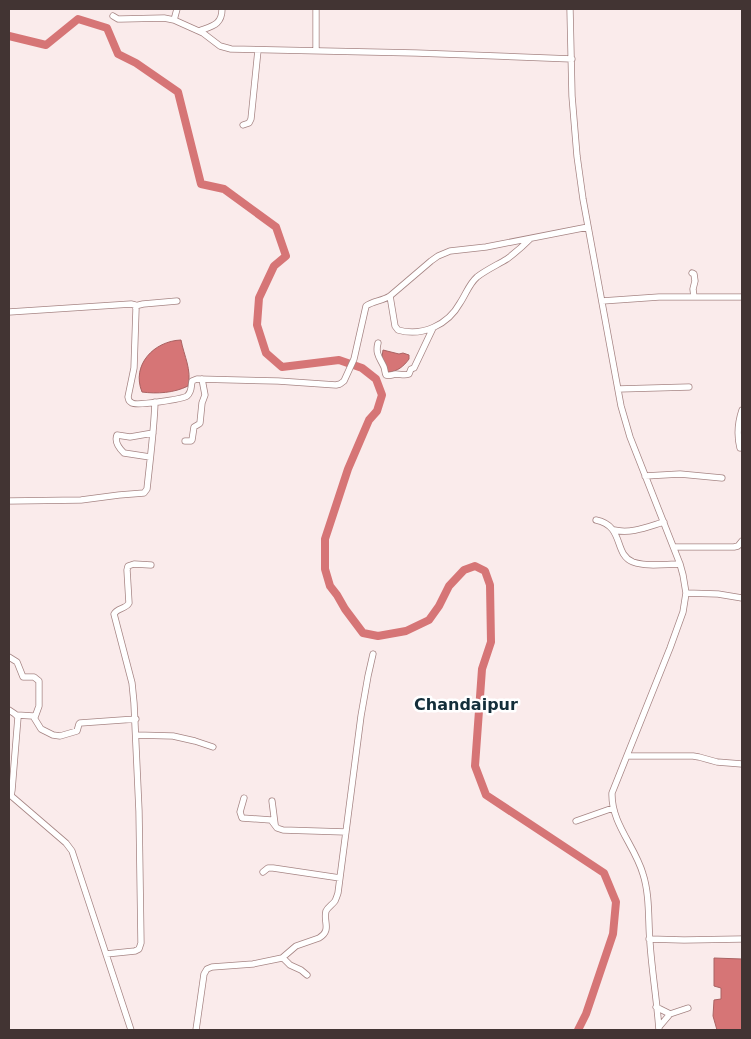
<svg xmlns="http://www.w3.org/2000/svg" width="751" height="1039" font-family="'DejaVu Sans',sans-serif">
<style>
.water{fill:#d67576;stroke:#aa6262}
.lines{fill:none;stroke-linecap:round;stroke-linejoin:round}
.river{stroke:#d67576;stroke-width:8}
.minor-casing{stroke:#a68584;stroke-width:7}
.minor{stroke:#fff;stroke-width:5.5}
.labels{text-anchor:middle;stroke-width:5;stroke-linejoin:round;paint-order:stroke}
.quarter-label{font-size:16px;font-weight:bold;fill:#132e3a;stroke:#fff}
</style>
<rect width="100%" height="100%" fill="#faebeb"/>
<path class="water" d="M181 340C184 356 192 370 188 386 174 393 157 394 142 392 131 365 154 341 181 340Z
M383 350 399 354 403 353 409 355V359C404 366 397 372 388 372L382 357Z
M714 958 742 959V1030H717L713 1016 714 1000 721 999V988L714 986Z"/>
<g class="lines">
<path class="river" d="M9 36 46 45 78 19 107 28 118 54 136 63 178 92 201 184 224 189 276 227 286 256 274 266 259 298 257 325 266 353 282 367 339 360 362 368 376 379 382 395 377 411 369 420 348 469 325 539V569L330 586 337 595 345 609 363 633 378 636 406 631 429 620 439 606 449 586 464 570 475 566 485 571 490 585 491 642 482 669 475 766 486 795 604 873 616 902 613 934 586 1014 578 1030"/>
<defs>
<path id="minor" d="M570 9 572 96 577 156 583 199 621 406 630 437 680 564 683 575 686 593 683 612 670 648 612 793C611 823 635 846 643 874 650 896 648 920 650 943 652 972 657 1001 659 1030
M113 16 118 19H121L164 18 174 20 203 33 220 46 231 49 416 53 572 59
M174 20 177 9
M199 31C212 26 222 25 222 9
M316 51V9
M243 125 249 123 251 119 258 50
M692 273 694 274 695 281 693 289 694 297
M390 296 395 326 398 330C422 337 448 325 460 303 466 294 469 284 477 277 486 270 497 265 507 259 515 253 523 246 530 239
M602 301 659 297H742
M135 306 143 304 177 301
M9 312 131 304 135 305 136 309 134 368 128 397C129 400 128 401 132 403 137 406 183 399 187 396 192 392 191 386 192 381L197 379 278 381 336 385 340 384 344 381 354 359 366 306C373 301 382 301 390 296L431 261 438 256 450 251 486 247 588 227
M378 343C375 354 380 358 384 367 385 370 385 373 386 375 390 376 391 375 396 374 401 374 404 376 409 374L411 369 414 368 433 328
M618 389 689 387
M185 441H191L192 440 194 427 199 424 200 423 202 403 205 395 202 379
M740 448C737 436 738 422 742 410
M150 457 124 453C119 448 114 442 117 435L130 437 153 433
M645 476 680 474 722 478
M9 501 81 500 119 495 144 493 147 489C150 460 154 431 155 402
M596 520C625 526 613 554 633 562 647 567 665 564 680 564
M614 530C631 534 647 527 664 522
M674 547H734L738 546 742 541
M686 593 718 594 742 598
M9 657 17 662 23 677H34L39 681V706L35 717
M9 710 15 714 18 717 12 790 11 796
M17 715 33 716 41 729 53 735 60 736 77 731 79 724 80 723 136 719
M136 735 173 736 195 741 213 747
M627 756H693L699 757 717 762 742 764
M9 794 66 843 72 851 131 1030
M244 798 240 812 242 818 271 820 277 828 283 830 346 832
M272 801 275 824
M576 821 613 808
M263 872 268 868H273L340 878
M649 939 684 940 742 939
M106 954 135 951 139 949 141 943 139 811 134 703 132 683 114 614C117 608 126 609 129 603L127 570 128 566 134 564 151 565
M283 958 290 965 301 970 307 975
M656 1007 670 1014
M659 1027 670 1014 688 1008
M196 1030 204 974 207 969 212 967 253 964 282 958 296 946 319 938C332 930 323 922 326 911 328 907 332 905 335 901 336 899 337 896 338 893L361 716 368 676 373 654"/>
</defs>
<use href="#minor" class="minor-casing"/>
<use href="#minor" class="minor"/>
</g>
<g class="labels">
<g class="quarter-label">
<text x="466" y="710">Chandaipur</text>
</g>
</g>
<rect width="751" height="1039" fill="none" stroke="#423433" stroke-width="20"/>
</svg>
